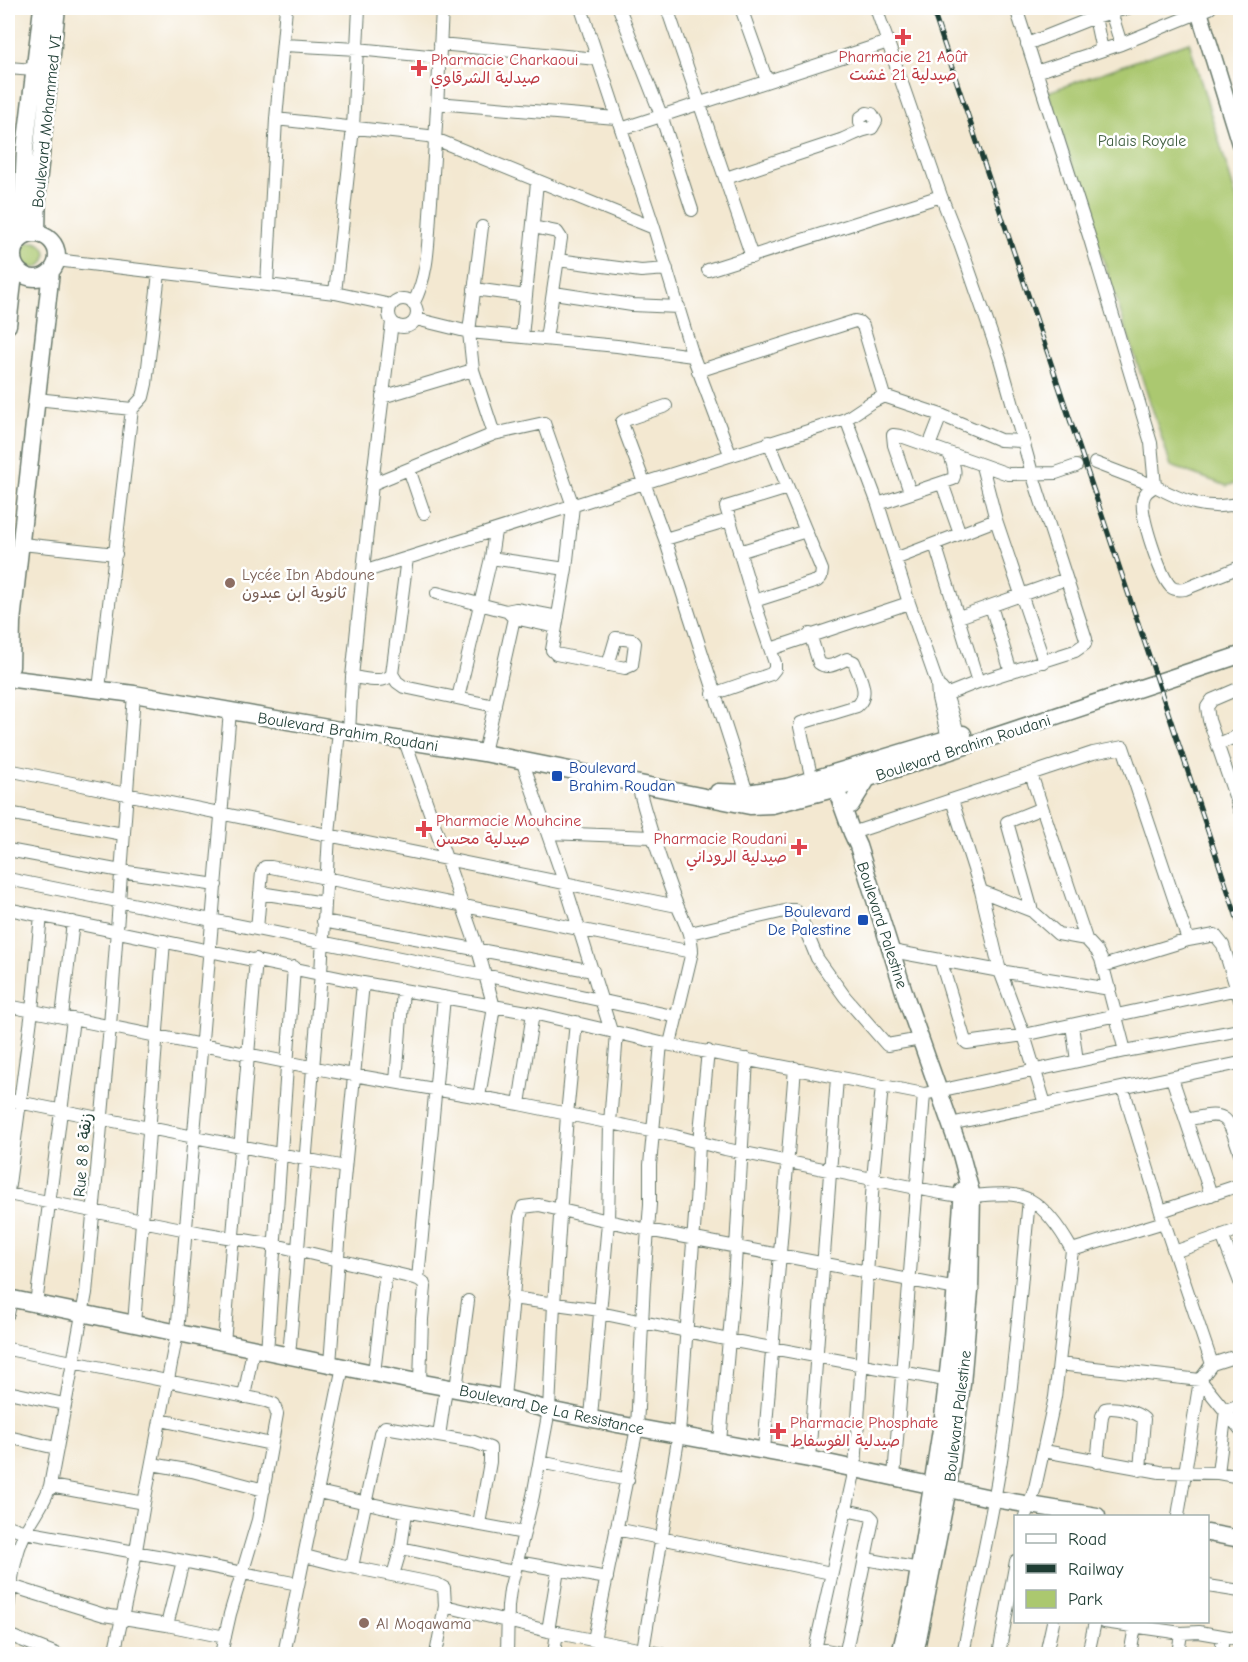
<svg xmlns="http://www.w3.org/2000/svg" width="1248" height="1662" font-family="'Comic Neue','Playpen Sans Arabic',sans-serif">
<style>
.green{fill:#abc86f;stroke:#658252;stroke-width:1.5}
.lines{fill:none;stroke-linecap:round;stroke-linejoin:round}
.street-tunnel{stroke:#c9c6b2;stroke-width:12;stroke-dasharray:12 6;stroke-linecap:butt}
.street-casing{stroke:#69796b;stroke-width:14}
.secondary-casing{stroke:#69796b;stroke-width:19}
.street{stroke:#fff;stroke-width:12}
.secondary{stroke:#fff;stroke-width:16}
.rail-casing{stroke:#1f3d34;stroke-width:5}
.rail{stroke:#fff;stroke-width:3;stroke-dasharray:9;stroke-linecap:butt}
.health-dot{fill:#e0444e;stroke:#fff;stroke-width:2}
.education-dot{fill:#8d6e63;stroke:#fff;stroke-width:2}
.transit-dot{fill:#1a4fb4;stroke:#fff;stroke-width:2}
.labels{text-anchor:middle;stroke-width:5;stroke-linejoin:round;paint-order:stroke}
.health-label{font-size:16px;fill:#be3a42;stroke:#fff;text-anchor:start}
.street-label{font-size:16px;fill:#1f3d34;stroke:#fff}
.park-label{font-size:16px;fill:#426043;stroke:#fff}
.education-label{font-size:16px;fill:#785e54;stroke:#fff;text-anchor:start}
.transit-label{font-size:16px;fill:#164399;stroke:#fff;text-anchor:start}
</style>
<rect width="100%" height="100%" fill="#fff"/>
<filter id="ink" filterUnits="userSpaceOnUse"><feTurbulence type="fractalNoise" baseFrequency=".0167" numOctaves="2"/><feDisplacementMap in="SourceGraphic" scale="12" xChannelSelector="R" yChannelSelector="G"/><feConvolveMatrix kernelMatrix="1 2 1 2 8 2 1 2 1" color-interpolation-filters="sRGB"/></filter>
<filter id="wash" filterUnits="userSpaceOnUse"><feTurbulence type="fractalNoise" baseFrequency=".008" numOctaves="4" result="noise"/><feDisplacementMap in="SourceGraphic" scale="24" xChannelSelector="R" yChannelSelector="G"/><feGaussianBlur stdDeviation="1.35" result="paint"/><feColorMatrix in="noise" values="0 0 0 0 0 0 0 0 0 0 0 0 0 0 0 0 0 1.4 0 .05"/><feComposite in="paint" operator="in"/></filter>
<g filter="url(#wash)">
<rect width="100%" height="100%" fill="#f3e8d1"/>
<path class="green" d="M1189 42 1240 210V481L1227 486 1171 466 1048 92Z
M20 255a13 13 0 1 1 26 0a13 13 0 1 1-26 0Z"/>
</g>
<g filter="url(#ink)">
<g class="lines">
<path class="street-tunnel" d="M1076 466 1083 463H1095"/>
<defs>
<path id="street" d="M581 8 654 228 693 356 730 454
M619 8 661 115 692 210
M667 8 752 257
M741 8 767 81
M876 8 941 196 960 244 1000 359 1032 473 1086 639 1085 644 1075 651 978 682 938 698
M1016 8 1090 239 1151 443 1155 486C1182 501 1209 512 1240 503
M1093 8 1102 50
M1111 12 1121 44
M440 44 597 59
M1027 44 1095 17 1128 8
M284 45 357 49 439 57
M8 68 34 70
M1036 72 1121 44 1210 8
M437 103 616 118
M276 119 428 136 654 228
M621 129 888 42
M726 178 841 140C853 135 860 130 872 128L876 121 872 114 867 113 860 118V123L864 128
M482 227 469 332 473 370 494 434 544 423 573 506 566 569 552 650 556 654 625 668 632 665 635 643 632 640 616 638 608 665
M533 227 557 232 561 238 546 339
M56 260 335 293 391 305
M558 260 641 271 667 269
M708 270 941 196
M267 285 276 119 286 8
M474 289 526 296
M335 293 353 128 359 8
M554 293 632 305 679 307
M389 313a14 14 0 1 1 28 0a14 14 0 1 1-28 0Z
M413 304C430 273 428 235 431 201 436 136 439 72 442 8
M416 319 469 332 617 346 693 356
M522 337 537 182
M698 371 855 321 859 322 863 326 884 396
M382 397 473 370
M36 399 132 409
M666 406 625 420 622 422 623 426 665 539 749 799
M846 419 878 504 909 603 937 683 938 698 950 746
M929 446 941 415
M1095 463 1155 486
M982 466 996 520 1044 662
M409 469 424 513
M942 483 960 534
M372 484 494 434
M1155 486C1149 490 1144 493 1143 500 1140 515 1160 576 1171 587 1175 590 1180 590 1185 589L1240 567
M910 492 894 445 893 435 901 436 1008 474 1056 473 1076 466
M878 504 953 479C957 472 952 462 950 455
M665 539 729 520
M22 544 116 554
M935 544 978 682
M739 552 806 531
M491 558 566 569
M895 559 996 520
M363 572 846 419 870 403 884 396 941 415 1000 440 1023 441
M437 593 506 611 516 609 558 617
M754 601 817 581 821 577 822 570 769 442
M991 606 1011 672
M509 613 514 618 556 627
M959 617 1066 579
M810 634 819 663C828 670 837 663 847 659L854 662C859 676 871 694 857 706L801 723 800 727 812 780
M771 649 909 603
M392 674 397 682 404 687 495 706
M352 677C364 678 384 685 392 674L407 558
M941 688 946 694 961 742
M1240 688 1212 700 1207 707 1209 720 1240 811
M99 689 132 409 143 397 146 384 159 273
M713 694 771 674 775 669V663L754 601 726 507 788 488
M458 698 491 558 495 531
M349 732 352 677 372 484 392 322
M405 741 478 950 494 1007 479 1097
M1218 744 1240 735
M484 753 516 609
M522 760 565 884 611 1031
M8 770 677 906
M1031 774 1086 939 1097 951 1101 959 1125 1051
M637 782C647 820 659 857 673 895 680 915 692 931 692 952L670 1044
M952 800 981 891 1000 971 1110 989
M1042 808 1007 822 1032 911 1058 934 1086 939
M8 813 123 834
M548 833 652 837
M852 833 1093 753 1123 747 1188 940
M8 850 121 871 216 885
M8 879 484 975 677 1017
M981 891 1032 911
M260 893 324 903
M8 909 363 983 533 1013 661 1043 924 1094 1125 1051 1240 1030
M323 921 593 971
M257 929 262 872 265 867H271L692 952
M690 933 789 910H795L799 914 817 958 845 997 887 1045 921 1039
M892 951 1000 971 1024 1035 1045 1104
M941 962 965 1041 967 1043 1024 1035 1238 989
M1103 966 1188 940 1215 935 1223 945 1240 1000
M8 1006 331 1071 519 1104 675 1136 725 1149 941 1193C949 1194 957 1196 965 1196 985 1196 1011 1190 1030 1200 1048 1210 1062 1232 1072 1250L1055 1397 1035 1488 1025 1516
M62 1017 73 922
M1072 1025 1077 1061
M1172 1078 1211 1195
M396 1082 403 990
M1123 1088 1164 1222 1212 1364
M8 1100 345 1167
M519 1104 533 1013
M1186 1120C1228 1110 1227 1115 1240 1153
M950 1124 1240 1063
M8 1192 32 1011 41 915
M8 1194 202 1233 275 1245 418 1279 423 1282 425 1287 422 1319 420 1382
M1161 1211 1240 1185
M1222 1235 1240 1282
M1072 1250 1164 1222
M1174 1252 1240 1229
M418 1279 444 997
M512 1298 600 1310
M36 1304 73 1019
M600 1313 729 1340 955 1382
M8 1314 11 1299
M134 1324 164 941
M224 1343 256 959
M8 1349 266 1401 274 1404 277 1414 258 1520 230 1614 221 1654
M267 1352 294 967
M289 1356 321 973 329 835 339 730
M330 1364 343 1190 363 983
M1059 1364 1200 1380 1240 1429
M374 1373 386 1271
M456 1389 468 1301
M8 1392 64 1404
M244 1397 253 1349
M504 1398 520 1217 523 1207 539 1205 648 1230 962 1290
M591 1417 608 1222 610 1123 617 1033
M161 1420 271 1444
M439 1436 446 1388
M8 1437 56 1448
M720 1442 734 1282 747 1059
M764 1450 795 1068
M1044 1451 1160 1472 1218 1473 1240 1477
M809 1459 837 1078
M540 1462 628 1480
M1097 1462 1102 1416 1105 1409C1114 1406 1137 1412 1144 1419L1140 1470
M152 1464 192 1471 264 1490
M1218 1473 1226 1410 1240 1405
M894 1477 924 1094
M50 1486 144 1503
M318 1492 394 1509 524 1533
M1178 1516 1200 1380 1212 1364 1240 1355
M8 1526 25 1532 168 1558 298 1584
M616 1529 831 1573
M401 1548 514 1572
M305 1556 336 1564 437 1584 444 1588 445 1606
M866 1559 919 1569
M517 1562 607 1578
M352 1567 380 1433 385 1427 474 1442 490 1448V1462L479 1524
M393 1575 401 1548 406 1512
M11 1586 104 1615 167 1625 225 1637
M1208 1586 1240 1591
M8 1608C11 1584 14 1555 25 1533 33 1516 44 1505 50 1486L86 1293 110 1026 134 694
M1104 1622 1181 1633 1199 1632 1240 1639
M167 1625 183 1561
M548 1631 558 1570
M8 1635 57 1654
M594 1640 637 1428 644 1283 650 1204V1165L661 1043
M816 1648 841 1653 846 1651 873 1519 869 1515 845 1510
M643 1650 679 1434 697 1188 699 1142 708 1051
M114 1654 133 1568 144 1503 177 1333 230 711
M284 1654 343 1366
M436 1654 445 1606 548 1631 662 1654
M507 1654 508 1606 510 1590 533 1496 549 1410 554 1304 567 1115 576 1022
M554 1654 557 1632
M814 1654 855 1469 873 1179 882 1086
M963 1654C977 1583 994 1512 1004 1440 1016 1360 1021 1280 1029 1200
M999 1654 1016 1561
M1046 1654 1053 1622
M1088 1654 1095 1622
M1130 1654 1135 1627
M1178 1654 1181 1633
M1221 1654 1223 1636"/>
<path id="secondary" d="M1198 8 1240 144
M37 234 38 183 57 8
M13 256a22 22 0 1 1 44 0a22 22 0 1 1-44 0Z
M21 239 25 149 42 8
M8 325 15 266
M11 667 12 622 51 271
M14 679 134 694 339 730 484 753 750 806 772 805 845 786 1240 655
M831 775 852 833 858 846 906 998 960 1151 972 1196 970 1291 962 1384 948 1488 915 1654
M718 792 748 793 787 787 963 734
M851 805 868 778
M8 1298 407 1380 504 1398 549 1410 617 1424 809 1459 995 1499 1097 1516
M1208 1533 1240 1539
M900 1654 916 1587 943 1417 952 1337 963 1190"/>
</defs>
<use href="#street" class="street-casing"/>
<use href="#secondary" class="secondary-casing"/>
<use href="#street" class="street"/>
<use href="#secondary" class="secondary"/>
<defs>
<path id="rail" d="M932 8 1240 927"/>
</defs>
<use href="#rail" class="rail-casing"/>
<use href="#rail" class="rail"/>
</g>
</g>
<g class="health-dot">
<path d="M900 28h6v6h6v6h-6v6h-6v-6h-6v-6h6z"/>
<path d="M416 59h6v6h6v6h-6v6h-6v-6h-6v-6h6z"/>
<path d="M421 820h6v6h6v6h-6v6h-6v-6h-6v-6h6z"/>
<path d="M796 838h6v6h6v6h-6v6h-6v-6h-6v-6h6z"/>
<path d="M775 1422h6v6h6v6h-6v6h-6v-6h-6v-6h6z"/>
</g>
<g class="education-dot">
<circle cx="230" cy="583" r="6"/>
<circle cx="364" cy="1623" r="6"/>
</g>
<g class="transit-dot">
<rect x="551" y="770" width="12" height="12" rx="3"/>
<rect x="857" y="914" width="12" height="12" rx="3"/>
</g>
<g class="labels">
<g class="health-label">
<text x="903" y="62" text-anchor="middle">Pharmacie 21 Août<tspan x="903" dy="18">صيدلية 21 غشت</tspan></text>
<text x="431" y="65">Pharmacie Charkaoui<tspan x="431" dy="18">صيدلية الشرقاوي</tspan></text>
<text x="436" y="826">Pharmacie Mouhcine<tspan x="436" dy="18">صيدلية محسن</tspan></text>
<text x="787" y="844" text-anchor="end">Pharmacie Roudani<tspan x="787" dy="18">صيدلية الروداني</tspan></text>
<text x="790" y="1428">Pharmacie Phosphate<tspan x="790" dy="18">صيدلية الفوسفاط</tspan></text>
</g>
<g class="street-label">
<text transform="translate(46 121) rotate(-84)" y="6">Boulevard Mohammed VI</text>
<text transform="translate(348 731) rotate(9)" y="6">Boulevard Brahim Roudani</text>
<text transform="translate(963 747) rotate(-18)" y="6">Boulevard Brahim Roudani</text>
<text transform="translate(883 925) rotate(72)" y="6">Boulevard Palestine</text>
<text transform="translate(82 1155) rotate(-85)" y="6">Rue 8 8 زنقة</text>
<text transform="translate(552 1409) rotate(12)" y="6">Boulevard De La Resistance</text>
<text transform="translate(957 1416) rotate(-83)" y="6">Boulevard Palestine</text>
</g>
<g class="park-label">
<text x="1142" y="146">Palais Royale</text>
</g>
<g class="education-label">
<text x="242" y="580">Lycée Ibn Abdoune<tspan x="242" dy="18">ثانوية ابن عبدون</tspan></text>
<text x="376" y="1629">Al Moqawama</text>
</g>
<g class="transit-label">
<text x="569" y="773">Boulevard<tspan x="569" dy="18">Brahim Roudan</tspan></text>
<text x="851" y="917" text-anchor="end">Boulevard<tspan x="851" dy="18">De Palestine</tspan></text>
</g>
</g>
<rect width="1248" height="1662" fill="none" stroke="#fff" stroke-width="30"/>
<rect x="1014" y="1515" width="195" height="108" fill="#ffffff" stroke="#a5b1ae" stroke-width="1.5"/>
<rect x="1026" y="1534" width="30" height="9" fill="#ffffff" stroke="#a5b1ae" stroke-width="1.5"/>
<text x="1068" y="1545" font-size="18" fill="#1f3d34">Road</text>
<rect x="1026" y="1564" width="30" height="9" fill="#1f3d34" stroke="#a5b1ae" stroke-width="1.5"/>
<text x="1068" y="1575" font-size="18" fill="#1f3d34">Railway</text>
<rect x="1026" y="1590" width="30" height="18" fill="#abc86f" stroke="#a5b1ae" stroke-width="1.5"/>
<text x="1068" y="1605" font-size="18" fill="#1f3d34">Park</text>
</svg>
